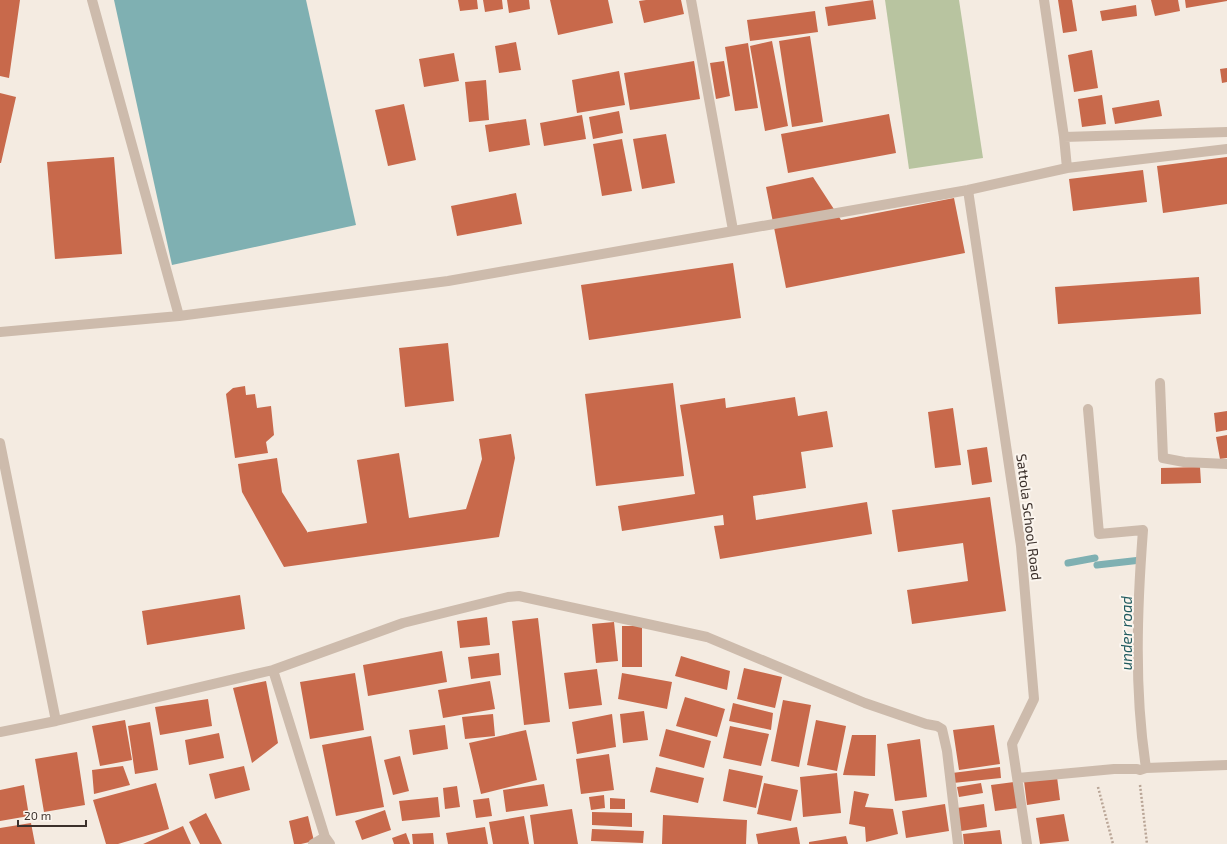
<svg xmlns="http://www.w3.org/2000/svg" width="1227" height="844" font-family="'Exo 2',sans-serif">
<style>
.green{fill:#b8c4a0}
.water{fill:#7fb0b2}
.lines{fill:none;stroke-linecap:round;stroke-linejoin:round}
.stream{stroke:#7fb0b2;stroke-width:7}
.building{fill:#c8694b}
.path{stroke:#b9a596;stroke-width:2.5;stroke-dasharray:2 2;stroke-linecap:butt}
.minor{stroke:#cdbbac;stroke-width:10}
.labels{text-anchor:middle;stroke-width:4;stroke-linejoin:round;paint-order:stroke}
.street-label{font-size:14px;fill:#3b302b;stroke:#fbf5ee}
.water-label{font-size:15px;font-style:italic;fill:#1f5a5e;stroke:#fbf5ee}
</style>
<rect width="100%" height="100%" fill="#f4ebe1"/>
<path class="green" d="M885 0H959L983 158 909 169Z"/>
<path class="water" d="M114 0H306L356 225 172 265Z"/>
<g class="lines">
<path class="stream" d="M1068 563 1095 558
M1097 565 1141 560"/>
</g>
<path class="building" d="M0 0H20L9 78 0 76Z
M458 0H477L478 9 460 11Z
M483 0H502L503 9 485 12Z
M507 0H529L530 9 509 13Z
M550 0H608L613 23 558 35Z
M646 0H681L684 14 644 23 639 1Z
M873 0 876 19 828 26 825 7Z
M1058 0H1072L1077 31 1063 33Z
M1151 0H1178L1180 11 1155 16Z
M1185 0H1227V1L1186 8Z
M1136 5 1137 16 1102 21 1100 11Z
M815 11 818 32 750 41 747 20Z
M810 36 823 122 792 127 779 41Z
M772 41 788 126 765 131 750 46Z
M516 42 521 70 499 73 495 46Z
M748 43 758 108 735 111 725 47Z
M1092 50 1098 88 1074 92 1068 55Z
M454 53 459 81 424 87 419 59Z
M694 61 700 99 630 110 624 73Z
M724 61 730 96 716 99 710 63Z
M1227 68V82L1222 83 1220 69Z
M619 71 625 105 577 113 572 80Z
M486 80 489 120 469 122 465 82Z
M0 93 16 97 1 163H0Z
M1102 95 1106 124 1082 127 1078 99Z
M1159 100 1162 116 1115 124 1112 108Z
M404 104 416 160 388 166 375 110Z
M619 111 623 133 593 139 589 117Z
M889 114 896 153 788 173 781 134Z
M582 115 586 139 544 146 540 123Z
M526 119 530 145 489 152 485 125Z
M666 134 675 183 642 189 633 139Z
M622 139 632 191 602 196 593 144Z
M114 157 122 254 55 259 47 162Z
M1227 157V204L1163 213 1157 166Z
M1143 170 1147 202 1073 211 1069 179Z
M813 177 841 220 954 198 965 253 786 288 766 187Z
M516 193 522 224 457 236 451 206Z
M733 263 741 318 589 340 581 285Z
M1199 277 1201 314 1058 324 1055 287Z
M448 343 454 401 405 407 399 348Z
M673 383 684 476 596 486 585 394Z
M245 386 246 395 255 394 257 408 271 406 274 435 266 442 268 453 235 458 226 394 233 388Z
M795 397 798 416 827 411 833 447 801 452 806 488 753 496 756 520 867 502 872 534 720 559 714 526 724 525 723 515 622 531 618 506 695 494 680 405 725 398 726 408Z
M953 408 961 465 935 468 928 412Z
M1227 411V430L1216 432 1214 413Z
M511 434 515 458 499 537 284 567 242 492 238 464 277 458 282 492 308 533V532L367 523 357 460 399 453 409 518 466 509 482 459 479 439Z
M1227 435V458L1220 459 1216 437Z
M987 447 992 482 972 485 967 450Z
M1200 467 1201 483 1161 484V468Z
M990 497 1006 611 912 624 907 590 968 581 963 543 898 552 892 510Z
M240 595 245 629 147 645 142 611Z
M487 617 490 645 460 648 457 621Z
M538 618 550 722 524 725 512 621Z
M614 622 618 661 596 663 592 624Z
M622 626H642V667H622Z
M442 651 447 682 368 696 363 665Z
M499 653 501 675 471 679 468 657Z
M681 656 730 671 727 690 675 676Z
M744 668 782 677 775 708 737 699Z
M597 669 602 705 569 709 564 673Z
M355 673 364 730 310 739 300 682Z
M622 673 672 682 667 709 618 699Z
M266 681 278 743 252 763 233 688Z
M490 681 495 709 443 718 438 690Z
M685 697 725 709 717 737 676 726Z
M208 699 212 726 160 735 155 707Z
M783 700 811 705 799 767 771 761Z
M733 703 773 713 771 730 729 721Z
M644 711 648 740 623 743 620 714Z
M493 714 495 736 465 739 462 717Z
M612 714 616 747 577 754 572 722Z
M125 720 132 760 100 766 92 726Z
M816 720 846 726 837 771 807 765Z
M150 722 158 770 135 774 128 726Z
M445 725 448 749 413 755 409 730Z
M994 725 1000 764 959 770 953 730Z
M730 726 769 734 761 766 723 758Z
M666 729 711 741 704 768 659 756Z
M526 730 537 780 481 794 469 743Z
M219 733 224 758 189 765 185 740Z
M852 735H876L875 776 843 775Z
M371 736 384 807 336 816 322 745Z
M920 739 927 797 895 801 887 744Z
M77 752 85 805 44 812 35 759Z
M609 754 614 790 581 794 576 759Z
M400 756 409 791 393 795 384 760Z
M123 766 130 785 94 794 92 770Z
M244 766 250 790 215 799 209 774Z
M656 767 704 778 698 803 650 792Z
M1000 767 1001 778 953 783 952 773Z
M729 769 763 776 756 808 723 801Z
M837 773 841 813 803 817 800 777Z
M1057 777 1060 800 1027 805 1024 781Z
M1014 782 1018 808 995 811 991 785Z
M156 783 169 829 118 844H106L93 800Z
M764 783 798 790 791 821 757 814Z
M981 783 983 793 959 797 957 787Z
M544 784 548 806 506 812 503 790Z
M24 785 29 816 0 821V790Z
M457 786 460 807 445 809 443 788Z
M854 791 869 794 865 807 893 809 898 834 866 842 865 827 849 824Z
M604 795 605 808 591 810 589 797Z
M438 797 440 817 402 821 399 801Z
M489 798 492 816 476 818 473 800Z
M610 798 625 799V809H610Z
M945 804 949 831 906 838 902 811Z
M984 804 987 827 961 831 957 808Z
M572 809 578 844H534L530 815Z
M385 810 391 830 362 840 355 821Z
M592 812 632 813V827L592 825Z
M206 813 222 844H200L189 822Z
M1064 814 1069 841 1040 844 1036 818Z
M663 815 747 820 746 844H662Z
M308 816 314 841 301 844H294L289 821Z
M524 816 529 844H493L489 822Z
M31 823 35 844H0V828Z
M183 826 191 844H143Z
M485 827 488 844H448L446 833Z
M797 827 800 844H758L756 834Z
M592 829 644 831 643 843 591 841Z
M1000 830 1002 844H964L963 834Z
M406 833 410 844H394L392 838Z
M433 833 434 844H413L412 834Z
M846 836 848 844H809V842Z"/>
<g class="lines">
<path class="path" d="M1140 785 1147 844
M1098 787 1113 844"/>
<path class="minor" d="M92 0 179 316
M691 0 733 230
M1044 0 1064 137 1067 168
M1064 137 1227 132
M968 190 1021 546 1034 699 1012 744 1027 844
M0 332 179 316 448 281 968 190 1067 168 1227 149
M1160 383 1163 458 1184 462 1227 464
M1088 409 1099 534 1143 530C1137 609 1134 689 1146 768
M0 443 56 721
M273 670 325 837 330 844
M0 732 56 721 273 670 403 623 508 597 519 596 707 637 865 703 926 724 937 726 942 729 947 751 958 844
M1018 778 1114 769H1137L1140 770 1146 768 1227 765
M313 844 325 837"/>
</g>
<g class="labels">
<g class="street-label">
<text transform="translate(1029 517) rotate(83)" y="5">Sattola School Road</text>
</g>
<g class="water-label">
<text transform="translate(1127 633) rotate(-90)" y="5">under road</text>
</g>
</g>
<path d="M18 820v6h68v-6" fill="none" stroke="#3b302b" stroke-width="2"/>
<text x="24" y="820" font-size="12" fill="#3b302b" stroke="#fbf5ee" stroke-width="3" paint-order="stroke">20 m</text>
</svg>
